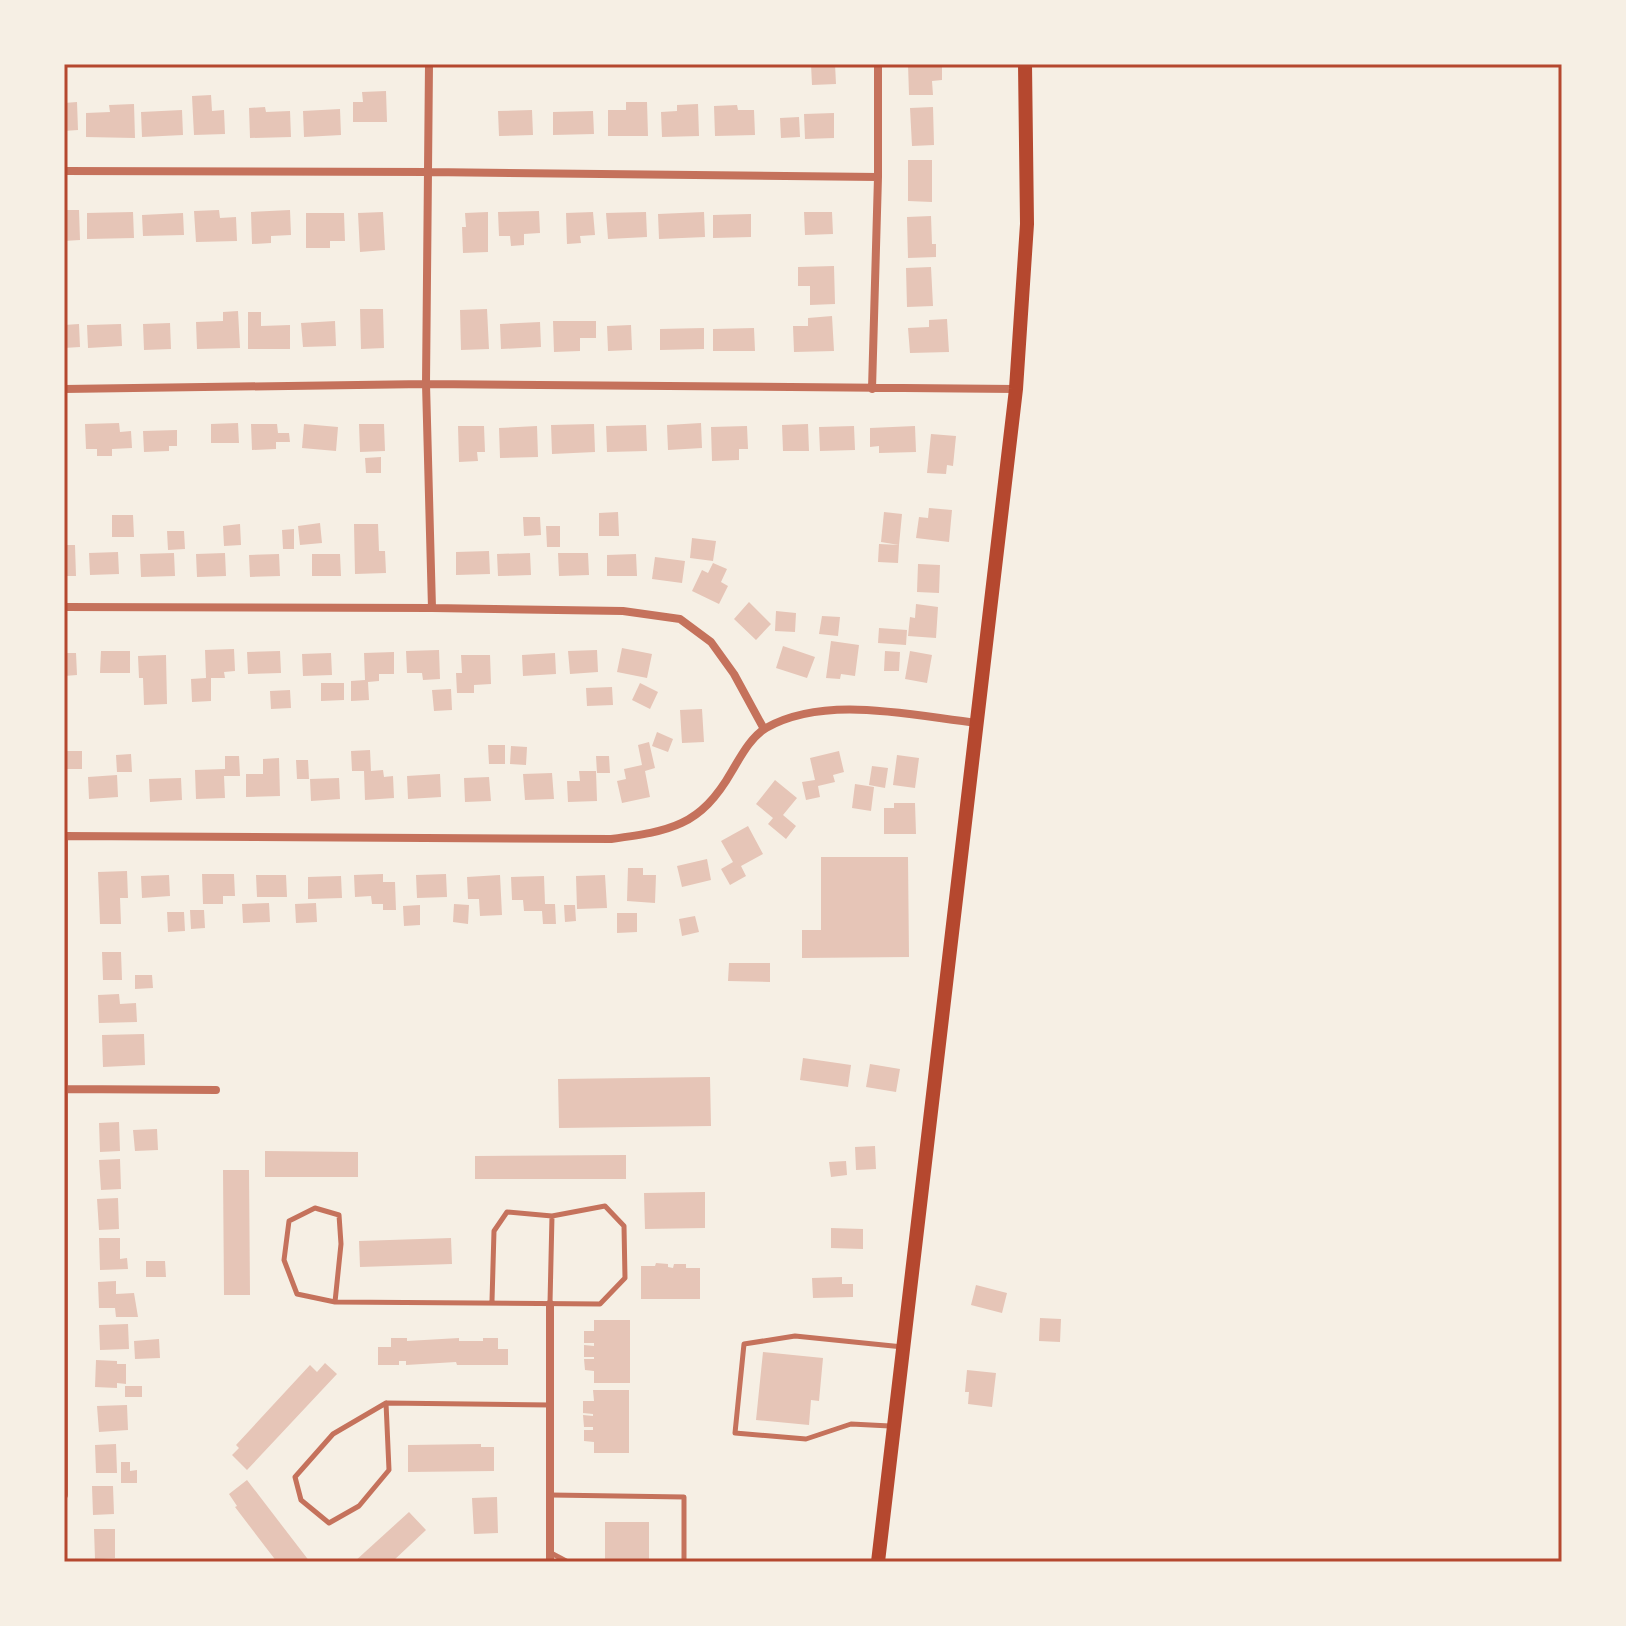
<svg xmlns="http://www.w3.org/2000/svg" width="1626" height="1626" font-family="'Alegreya Sans',sans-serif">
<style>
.building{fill:#e6c5b7}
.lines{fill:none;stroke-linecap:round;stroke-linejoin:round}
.service{stroke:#c5725c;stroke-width:5}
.minor{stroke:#c5725c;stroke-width:8}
.secondary{stroke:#b5482f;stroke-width:14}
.neatline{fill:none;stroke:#b5482f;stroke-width:3}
</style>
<rect width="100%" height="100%" fill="#f6efe4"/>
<path class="building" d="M811 64H835L836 84 812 85Z
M908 64H942V80L932 81 933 95H909Z
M386 91 387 122H353V102H363L362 92Z
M211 95 212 111 224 110 225 134 194 135 192 96Z
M77 102 78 130 64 131V103Z
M626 102H647L648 136H608V110H626Z
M134 104 135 138 86 137V113L110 112 109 105Z
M698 104 699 136 662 137 661 112 677 111V105Z
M737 105 738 110H754L755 135 715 136 714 106Z
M265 107 266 112 290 111 291 137 250 138 249 108Z
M933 107 934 145 912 146 910 108Z
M340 109 341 135 304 137 303 111Z
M182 110 183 135 142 137 141 112Z
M532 110 533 135 499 136 498 111Z
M593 111 594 134 553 135V112Z
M834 113V138L805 139 804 114Z
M799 117 800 137 781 138 780 118Z
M908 160H932V202L908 201Z
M64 210H79L80 240 64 241Z
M219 210 220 218 236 217 237 241 196 242 194 211Z
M290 210 291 235 271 236V243L252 244 251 212Z
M539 211 540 233 524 234V245L511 246 510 236H499L498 212Z
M133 212 134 238 87 239V213Z
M383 212 385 250 360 252 358 213Z
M488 212V252L463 253 462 227H466L465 213Z
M593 212 595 235 580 236 581 243 567 244 566 213Z
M646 212 647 237 608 239 606 213Z
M704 212 705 237 659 239 658 214Z
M804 212H832L833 234 805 235Z
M183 213 184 235 143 236 142 215Z
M306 213H344L345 241H330V248H306Z
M751 214V237L713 238V215Z
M931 216 932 244H936V257L908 258 907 217Z
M834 266 835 304 810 305V286H798V267Z
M931 267 933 306 907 307 906 268Z
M360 309H383L384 348 361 349Z
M487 309 489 349 461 350 460 310Z
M238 311 240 348 197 349 196 322 223 321V312Z
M248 312H261V326L290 325V349H248Z
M832 316 834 351 794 352 793 326H808V318Z
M947 319 949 352 910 353 908 328 929 327V320Z
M335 321 336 346 303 347 301 323Z
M553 321H596V338H580V351L554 352Z
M540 322 541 347 501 349 500 324Z
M170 323 171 349 144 350 143 324Z
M79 324 80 347 64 348V325Z
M121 324 122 346 88 348 87 325Z
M631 325 632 350 608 351 607 326Z
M704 328V349L660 350V329Z
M754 328 755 351H713V329Z
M119 423 120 432 131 431 132 448 112 449V456H97V449H86L85 424Z
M238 423 239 443H211V424Z
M701 423 702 448 668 450 667 425Z
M251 424H277L278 433H289L290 442H276V449L252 450Z
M304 424 338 427 336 451 302 448Z
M359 424H384L385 451 360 452Z
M594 424 595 452 552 454 551 425Z
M808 424 809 451H783L782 425Z
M646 425 647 451 607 452 606 426Z
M458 426H484L485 452H477L478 461 459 462Z
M537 426 538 457 500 458 499 428Z
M747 426 748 449H739V460L712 461 711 427Z
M854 426 855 450 820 451 819 427Z
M915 426 916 452 879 453V446L870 447V428Z
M177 430V446H169V451L144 452 143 431Z
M931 434 956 436 953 466 947 465 946 474 927 473Z
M381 457V473H366L365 458Z
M929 508 952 510 949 542 916 538 919 517 928 518Z
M618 512 619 536H599V513Z
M884 512 902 514 899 545 881 542Z
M112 515H133L134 537H112Z
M523 517H540L541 535 524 536Z
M320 523 322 543 300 545 298 526Z
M240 524 241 545 224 546 223 526Z
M354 524H378L379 551H385L386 573 355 574Z
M546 526H560V547H547Z
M294 529V549H283L282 530Z
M167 531H184L185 549 168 550Z
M692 538 716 541 713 561 690 558Z
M879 544 899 545 898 563 878 562Z
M64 545H75L76 576H64Z
M489 551 490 574 456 575V552Z
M118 552 119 574 90 575 89 553Z
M174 553 175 576 141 577 140 554Z
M225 553 226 576 197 577 196 554Z
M530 553 531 575 498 576 497 554Z
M558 553H588L589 575 559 576Z
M279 554 280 576 250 577 249 555Z
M312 554H340L341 576H312Z
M636 554 637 576H607V555Z
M655 557 685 561 682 583 652 579Z
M713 563 727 569 721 582 728 586 719 604 692 591 702 570 708 573Z
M918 564 940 565 939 593 917 592Z
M749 602 771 624 756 640 734 619Z
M916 604 938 607 936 638 908 636 910 617 915 618Z
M776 611 796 613 795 632 775 631Z
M822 616 840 617 838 636 819 634Z
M879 628 907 630 906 645 878 643Z
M831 641 859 645 855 676 841 674 840 679 826 678Z
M783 646 815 657 807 678 776 668Z
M622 648 652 654 647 678 617 672Z
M234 649 235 671 224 672 225 678H211V701L192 702 191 679 206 678 205 650Z
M439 650 440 679 423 680 422 673H407L406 651Z
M597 650 598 672 570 674 568 651Z
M101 651H130V673H100Z
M280 651 281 673 248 674 247 652Z
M885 651 900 652 899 671H884Z
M910 651 932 655 927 683 905 679Z
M394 652V674H379V681L368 682 369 700 351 701V681L365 680 364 653Z
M64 653H76L77 675 64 676Z
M331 653 332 675 303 676 302 654Z
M555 653 556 674 523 676 522 655Z
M166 655 167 704 144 705 143 678H139L138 656Z
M461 655H490L491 684 474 685V693H457L456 673H462Z
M321 683H344V700L321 701Z
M640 683 658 692 650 709 632 700Z
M612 687 613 705 587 706 586 688Z
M451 689 452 710 434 711 432 690Z
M290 690 291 708 271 709 270 691Z
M702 709 704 742 682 743 680 710Z
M657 732 673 739 668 752 652 746Z
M649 742 655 768 645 771 650 797 622 803 617 781 626 779 624 769 642 765 638 745Z
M488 745H505V764H489Z
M511 746 527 747 526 765 510 764Z
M370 750 371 771 383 770 384 777 393 776 394 798 365 800 364 771H352L351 751Z
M65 751H82V769H65Z
M839 751 844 772 833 775 835 782 818 786 820 797 806 800 802 782 815 780 810 758Z
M131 754 132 772H117L116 755Z
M897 755 919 758 915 788 893 785Z
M225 756H239L240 776H224L225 798 196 799 195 770 225 769Z
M596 756H609L610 773H597Z
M279 758 280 796 246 797V774H263V759Z
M296 760H308L309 779H297Z
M872 766 888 768 885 788 869 785Z
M579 771H596L597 801 568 802 567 781H580Z
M552 773 554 799 525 800 523 774Z
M440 774 441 797 408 799 407 776Z
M117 775 118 797 89 799 88 777Z
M489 777 491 801 465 802 464 778Z
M181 778 182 800 150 802 149 779Z
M339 778 340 799 311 801 310 779Z
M775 780 797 798 783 815 796 826 786 839 768 824 773 818 756 804Z
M855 784 874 787 871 811 852 808Z
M894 803H915L916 834H884V808H894Z
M748 826 763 854 741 866 746 876 730 885 721 869 733 862 721 841Z
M821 857H908L909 957 802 958V930H821Z
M707 859 711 880 682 887 677 866Z
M628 868H643V875H656L655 903 627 901Z
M127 871 128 898H120L121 924H100L98 872Z
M202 874H234L235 896H223V904H203Z
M383 874V882H395L396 910H383V904H372L371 896 355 897 354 875Z
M446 874 447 897 417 898 416 875Z
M169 875 170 896 142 898 141 876Z
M256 875H286L287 897H257Z
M500 875 502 915 480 916 479 899H468L467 877Z
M605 875 607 908 577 909 576 876Z
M341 876 342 898 308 899V877Z
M544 876 545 904H555L556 924H543L542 911H524L523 900H512L511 877Z
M269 903 270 922 243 923 242 904Z
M316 903 317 922 296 923 295 904Z
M454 904 469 905 468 924 453 922Z
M420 905V925L404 926 403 906Z
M564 905H575L576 921 565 922Z
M190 910H204L205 928 191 929Z
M167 912H184L185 931 168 932Z
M617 913H637V932L617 933Z
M695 916 699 932 682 936 679 919Z
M102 952H121L122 980H103Z
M729 963H770V982L728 981Z
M135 975H152L153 988 135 989Z
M119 994 120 1004 136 1003 137 1022 99 1023 98 995Z
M144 1034 145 1065 103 1067 102 1035Z
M803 1058 851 1065 848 1087 800 1080Z
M870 1064 900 1069 896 1092 866 1087Z
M710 1077 711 1126 559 1128 558 1079Z
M119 1122 120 1151 100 1152 99 1123Z
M157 1129 158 1150 135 1151 133 1130Z
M875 1146 876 1169 856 1170 855 1147Z
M265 1151 358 1152V1177H265Z
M626 1155V1179H475V1156Z
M120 1159 121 1189 101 1190 99 1160Z
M846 1161 847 1175 831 1177 829 1162Z
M223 1170H249L250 1295H224Z
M705 1192V1228L645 1229 644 1193Z
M118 1198 119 1229 99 1230 97 1199Z
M831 1228 863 1229V1249L831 1248Z
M99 1238H120V1259L127 1258 128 1269 100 1270Z
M451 1238 452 1264 360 1267 359 1241Z
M146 1261H165L166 1277H146Z
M656 1263 668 1264V1267L673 1268 674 1264H686V1268H700V1299H641V1266H655Z
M842 1277V1284H853V1297L813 1298 812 1278Z
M116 1281V1294L134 1293 138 1317H116L115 1308H99L98 1282Z
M976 1285 1007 1293 1002 1313 971 1305Z
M1040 1318 1061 1319 1060 1342 1039 1341Z
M594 1320H630V1383H594V1371L585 1370 584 1359H594V1357H584V1345L594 1346V1343H584V1331H594Z
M128 1324 129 1349 100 1350 99 1325Z
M391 1338H407V1341L459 1338V1341H483V1338H498V1349H508V1365H457L456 1362 406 1365V1361H399V1365H378V1347H391Z
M159 1339 160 1358 135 1359 134 1341Z
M763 1352 823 1358 819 1401 811 1400 809 1425 756 1420Z
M96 1360 117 1361V1364H126V1384L117 1383V1388L95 1387Z
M325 1363 337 1374 247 1470 232 1455 239 1448 236 1445 310 1365 317 1372Z
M967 1370 996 1373 992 1407 968 1404 969 1392H965Z
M125 1386H142V1397H125Z
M593 1390H629V1453H594V1442L584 1441V1430H593V1427H584L583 1415 593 1416V1414L583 1413V1401H594Z
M127 1405 128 1430 99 1432 97 1406Z
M116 1444 117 1473H96L95 1445Z
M481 1444V1447H494V1471L408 1472V1445Z
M121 1462H130V1471L137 1470V1483H121Z
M247 1480 310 1562H277L235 1507 237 1506 229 1494Z
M92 1486H113L114 1514 93 1515Z
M497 1497 498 1533 474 1534 472 1498Z
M409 1512 426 1530 392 1562H354Z
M605 1522H649V1562H605Z
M94 1529H115V1558L95 1559Z"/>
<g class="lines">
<path class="service" d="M315 1208 339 1215 341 1244 335 1302 297 1294 284 1260 289 1221Z
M335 1302 600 1304 625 1278 624 1226 605 1206 552 1216 507 1212 494 1231 492 1301
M550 1303 552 1216
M386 1403 389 1470 359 1506 329 1523 301 1500 295 1477 333 1434Z
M386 1403 550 1405
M890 1426 851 1424 806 1439 735 1433 744 1344 795 1336 903 1347
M551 1495 684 1497V1562
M551 1553 568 1562"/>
<path class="minor" d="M429 64 426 384 432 608
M64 171 428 172 878 177
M64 389 426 384 1016 389
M872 389 878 177V64
M64 607 432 608 623 611 680 619 711 642 734 674 764 729
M64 836 611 839C670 831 700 827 732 771 741 756 751 737 766 728 826 694 913 716 978 723
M64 1089 216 1090
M64 1495V836
M550 1562V1304"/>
<path class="secondary" d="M878 1562 1016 389 1027 224 1025 64"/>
</g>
<rect width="1626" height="1626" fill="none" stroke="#f6efe4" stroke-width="132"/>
<rect x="66" y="66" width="1494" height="1494" class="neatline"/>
</svg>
